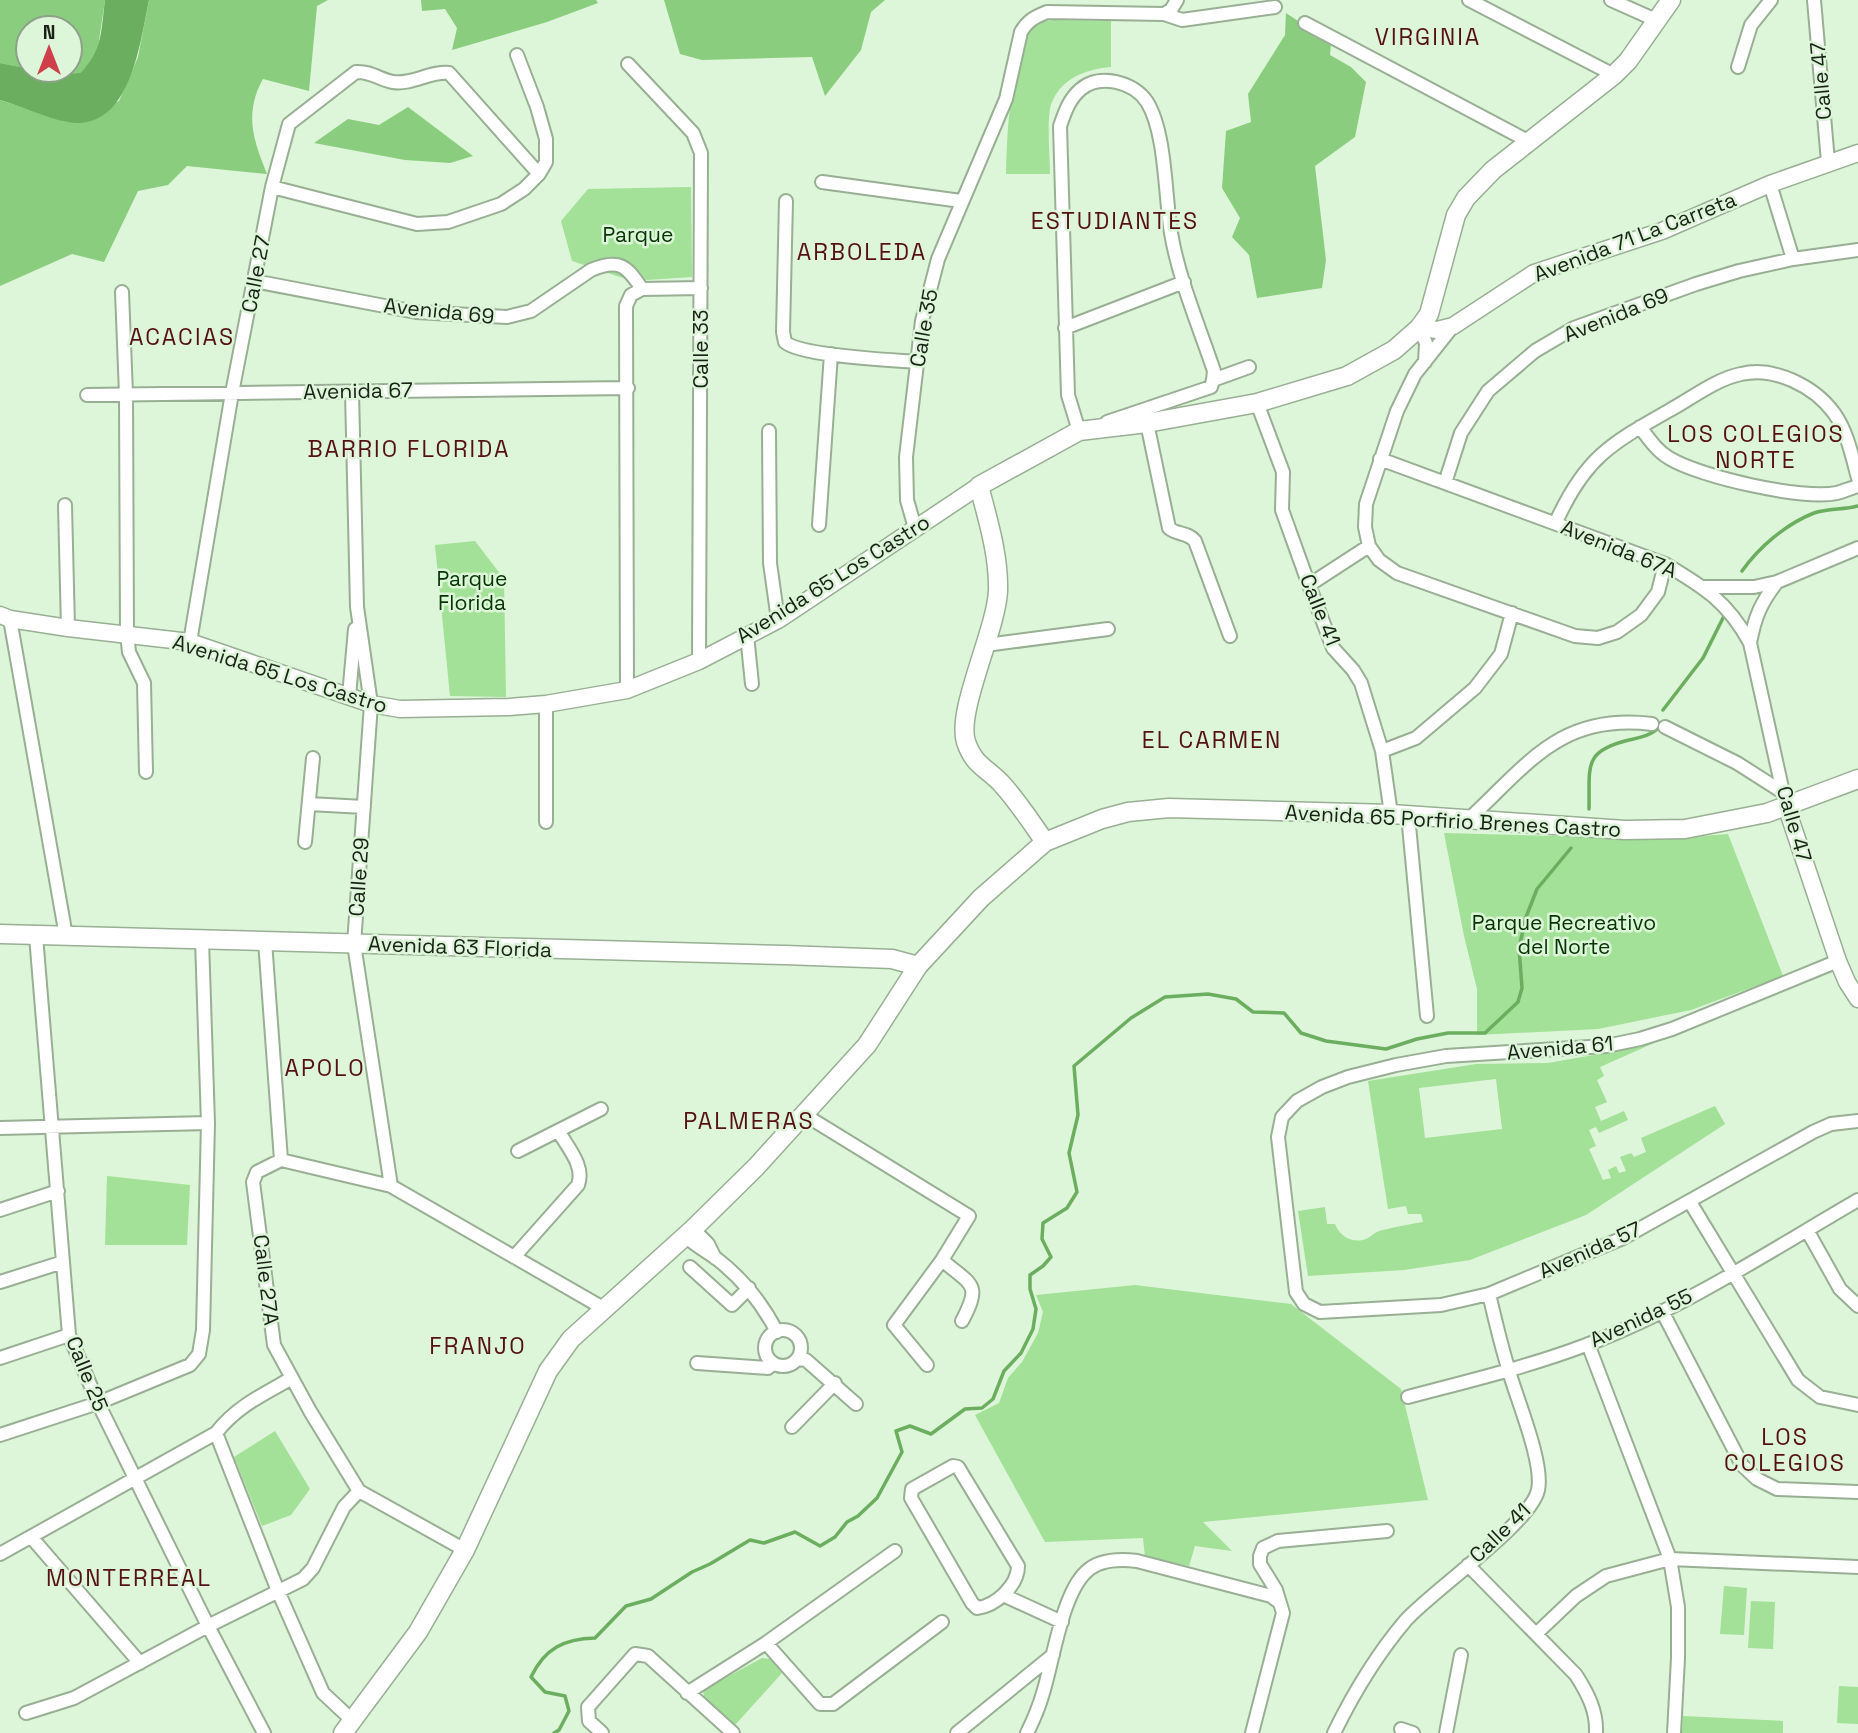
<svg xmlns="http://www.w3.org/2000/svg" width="1858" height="1733" font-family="'Space Grotesk',sans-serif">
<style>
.green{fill:#a3e098;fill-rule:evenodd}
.forest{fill:#8acd7e}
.water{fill:#6cae60}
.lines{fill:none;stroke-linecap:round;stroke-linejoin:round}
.stream{stroke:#6cae60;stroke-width:3.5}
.minor-casing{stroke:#98af94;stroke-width:16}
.tertiary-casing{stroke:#98af94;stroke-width:19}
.secondary-casing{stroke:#98af94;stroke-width:21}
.minor{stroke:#fff;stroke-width:12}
.tertiary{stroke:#fff;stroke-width:16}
.secondary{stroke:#fff;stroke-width:18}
.labels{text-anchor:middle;stroke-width:5;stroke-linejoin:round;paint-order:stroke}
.street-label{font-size:21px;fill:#182116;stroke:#ddf5d8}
.park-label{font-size:21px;fill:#043400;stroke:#ddf5d8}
.neighbourhood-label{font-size:23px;letter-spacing:2px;fill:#550f16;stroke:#ddf5d8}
</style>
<rect width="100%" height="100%" fill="#ddf5d8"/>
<path class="green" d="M1054 20 1111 21V67C1086 69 1062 78 1052 102 1046 115 1050 157 1050 174H1006C1007 133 1009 95 1020 55 1023 45 1024 33 1033 26 1039 21 1046 21 1054 20Z
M691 187 692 277 632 281 572 261 561 221 588 189Z
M475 541 504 579 506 697 450 696 435 545Z
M1444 833 1666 839 1728 834 1783 976 1691 1010 1598 1029 1477 1035V989L1464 936Z
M1683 1030 1600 1067 1604 1076 1597 1080 1607 1102 1595 1107 1601 1121 1624 1111 1628 1120 1599 1133 1596 1127 1589 1130 1596 1146 1589 1149 1603 1180 1611 1178 1608 1170 1616 1166 1619 1173 1626 1171 1620 1157 1631 1153 1634 1157 1646 1152 1641 1138 1715 1106 1725 1124 1586 1215 1470 1260 1404 1270 1308 1276 1298 1211 1325 1207 1327 1224H1335C1340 1237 1354 1245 1368 1238 1373 1235 1376 1231 1383 1230 1396 1227 1409 1224 1423 1222L1421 1214H1408L1406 1206 1388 1209 1368 1081 1476 1064 1548 1063 1605 1053ZM1496 1079 1502 1129 1425 1138 1419 1088Z
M107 1176 190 1185 187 1245H105Z
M1135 1285 1291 1304 1401 1389 1428 1500 1203 1522 1232 1551 1195 1546 1189 1566 1145 1557 1143 1538 1045 1542 975 1415 999 1403 1008 1378 1022 1362 1038 1333 1043 1312 1036 1295Z
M275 1431 310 1489 291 1515 262 1526 234 1457Z
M1724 1586 1747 1588 1744 1635 1720 1634Z
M1751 1601 1775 1602 1773 1649 1748 1648Z
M762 1658 770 1659 782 1673 735 1725 705 1701 703 1690Z
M1839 1686 1858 1687V1724L1837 1723Z
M1683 1716 1783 1721V1733H1682Z"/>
<path class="forest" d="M0 0H105L98 47 92 61 80 73 54 74 35 70H70V28H28V69L0 63Z
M149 0H328L317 6 309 91 263 79C244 113 253 140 267 174L187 166 168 185 138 191 104 262 72 254 0 286V100L68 122 119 101 138 57Z
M421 0H596L598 3 547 22 452 50 457 28 445 9 422 11Z
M664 0H885L871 12 861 50 825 96 812 57 702 60 680 54Z
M1286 13 1331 43 1330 55 1351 67 1366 82 1355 137 1315 166 1326 260 1322 288 1257 298 1249 255 1232 237 1240 218 1222 188 1226 131 1251 122 1248 94 1285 35Z
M408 107 473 156 450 163 405 160 314 143 348 119 379 125Z"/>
<path class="water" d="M105 0H149C140 43 130 133 68 122 45 118 22 106 0 100V63L54 74 80 73C103 51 101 30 105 0Z"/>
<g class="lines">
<path class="stream" d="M1742 571C1759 547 1786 524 1814 513 1828 508 1844 510 1858 506
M1663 710 1703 658 1725 614
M1589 809C1590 767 1582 751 1629 740 1642 737 1649 736 1659 728
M554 1733 559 1730 569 1711 565 1696 545 1692 531 1677C545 1648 564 1639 595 1638L626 1606 651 1599 692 1572 710 1564 750 1540 764 1543 795 1532 820 1546 835 1537 847 1522 858 1516 877 1498 902 1452 896 1431 910 1426 931 1434 965 1409 982 1408 993 1399 1004 1371 1021 1353 1033 1329 1036 1309 1030 1289V1275L1043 1266 1051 1257 1042 1239 1043 1223 1067 1208 1077 1192 1069 1153 1078 1115 1074 1066 1131 1018 1165 997 1208 994 1236 999 1253 1012 1284 1013 1301 1033 1326 1041 1386 1049 1417 1039 1448 1033H1485L1518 1002 1522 988 1519 948 1526 917 1537 889 1571 848"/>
<defs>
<path id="minor" d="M1469 0 1614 75
M1611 0 1658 21
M1814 0 1828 162
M1164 14 1171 10 1177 0
M1305 23 1528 141
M628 64 693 133 701 153 699 661
M1738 67 1751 25 1771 0
M822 182 961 201
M1770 184 1793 259
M272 187 417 224 448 222 501 204 524 189 539 174 546 162V139L537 107 517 55
M786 201 783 332 785 342C800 356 892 360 917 362
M254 281 416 312 507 317 531 311 591 270C619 258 627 266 642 289
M122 292 126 394 127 634 129 652 144 683 146 772
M1453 326 1415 374 1397 411 1366 504 1365 527 1369 546 1379 560 1397 573 1575 636 1598 638 1617 632 1641 615 1658 592 1665 564
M1065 328 1184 282
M1419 328 1426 343 1425 362
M352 392 357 607 371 704 354 944 391 1186
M87 395 628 388
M1257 403 1283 472 1282 510 1309 585 1333 648 1353 670 1361 683 1382 751 1391 814
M1107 422 1211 387 1213 380 1249 367
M1147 423 1169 528C1177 535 1188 532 1195 541L1230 636
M1640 427C1649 439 1657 451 1669 458 1700 477 1802 500 1837 493 1844 491 1851 488 1858 486
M1087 429 1079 431 1068 395 1060 126C1065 112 1069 99 1081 89 1100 73 1134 82 1147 102 1166 132 1165 197 1171 233 1179 280 1199 326 1214 371L1213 380
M769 431 770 563 778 620
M1380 459 1665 564C1704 587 1728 602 1750 643L1786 806
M1445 483 1461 433 1488 391 1535 351 1574 328 1696 284 1739 271 1793 259 1858 250
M65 505 68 628
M1556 522C1585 458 1610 444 1670 410 1692 398 1716 379 1741 374 1774 366 1814 386 1834 413 1847 431 1852 456 1858 478
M819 525 831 354
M915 528 907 500 906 457 922 321 938 259 1006 99 1021 32C1028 20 1035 17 1047 12L1164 14 1182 20 1275 7
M1309 585 1369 546
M1704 587H1754L1777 582 1858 548
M10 619 66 936
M747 635 752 684
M190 642 232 393 272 187 289 124 356 72C371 71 380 80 393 82 412 85 430 71 449 73L539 174
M1750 643C1755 616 1761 603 1777 582
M986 645 1108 629
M627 690 626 306 631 295 642 289 701 288
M349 696 355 629
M1665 727 1737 763 1784 793
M1382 751 1416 738 1475 688 1501 654 1512 613
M309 804 364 807
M1408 815 1427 1016
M1469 819C1529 763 1561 713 1652 724
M546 822V704
M305 842 313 758
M36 936 69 1335 98 1403 208 1626 264 1733
M265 941 281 1160
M1838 961 1672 1029 1640 1039 1606 1046 1446 1056 1396 1065 1348 1077 1322 1087 1297 1101 1282 1117 1278 1137 1296 1292 1304 1304 1320 1312 1441 1305 1489 1294 1623 1238 1813 1132 1831 1124 1858 1121
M805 1115 969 1216 942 1260 894 1325 927 1365
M0 1128 208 1123
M518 1151 601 1109
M281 1160 257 1172 253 1182 274 1345 310 1411 359 1491 465 1550
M281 1160 391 1186 603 1308
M1690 1202 1798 1380 1820 1397 1858 1405
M0 1210 58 1191
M693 1229 708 1244 715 1258
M1807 1230 1840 1289 1858 1306
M685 1236C695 1245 706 1251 717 1259 743 1279 762 1303 777 1332
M514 1257 578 1185C585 1166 568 1148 559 1132
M942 1260C972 1286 982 1283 962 1321
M690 1267 732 1305 749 1288
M0 1282 63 1262
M1662 1311 1742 1465 1757 1479 1777 1489 1858 1492
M765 1348a18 18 0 1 1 36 0a18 18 0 1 1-36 0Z
M1588 1344 1670 1559 1678 1607V1658L1674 1733
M0 1358 69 1335
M797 1359 806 1360 856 1404
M697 1363 768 1368 773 1363
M1408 1397C1468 1381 1528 1367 1586 1345 1682 1309 1770 1251 1858 1200
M792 1427 835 1383
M216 1433 278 1591 323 1693 353 1721
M0 1435 98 1403 190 1365 199 1354 203 1330 208 1123 202 940
M953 1466 958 1467 1018 1566C1018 1585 996 1606 977 1608L972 1603 911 1498 912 1489Z
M32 1538 140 1663
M0 1554 216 1433C237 1406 264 1394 292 1378
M1468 1565 1576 1675C1588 1694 1597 1711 1596 1733
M1003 1595 1062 1622
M1537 1633 1576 1596 1606 1576 1670 1559 1858 1567
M766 1643 820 1704H833L942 1622
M687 1693 766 1643 895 1551
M26 1713 74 1698 208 1626 303 1579 313 1568 344 1507 359 1491
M1401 1729 1413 1733
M602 1733 589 1721 588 1707 635 1654 648 1656 733 1733
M957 1733 1053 1655
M1027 1733C1033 1721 1039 1707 1043 1693 1053 1661 1062 1594 1086 1572 1099 1559 1120 1559 1137 1561L1271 1596 1280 1603
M1252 1733 1283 1613 1276 1590 1260 1564V1556L1263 1548 1278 1541 1387 1531
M1334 1733C1353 1694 1378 1653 1406 1620 1433 1590 1531 1523 1538 1490 1544 1463 1517 1400 1509 1371 1501 1346 1495 1319 1489 1294
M1446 1733 1461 1655"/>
<path id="tertiary" d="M1419 328 1437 330 1453 326 1534 273 1662 231 1770 184 1858 153
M0 615 10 619 68 628 190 642 371 704 400 709 509 707 546 704 627 690 699 661 778 620 979 486
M1786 806 1838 961 1847 982 1858 999"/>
<path id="secondary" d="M1045 842C1031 822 1017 800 1000 782 985 767 974 765 966 742 956 711 996 631 998 591 999 556 988 520 979 486L1079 431 1147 423 1257 403 1347 376 1394 350 1419 328 1429 314 1456 215 1466 198 1493 170 1614 75 1628 61 1671 0
M0 934 785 955 892 959 918 966
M343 1733 418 1632 465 1550 548 1371 571 1339 693 1229 756 1167 867 1045 918 966 981 898 1045 842 1102 819 1128 812 1169 808 1391 814 1625 830 1685 829 1767 813 1858 779"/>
</defs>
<use href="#minor" class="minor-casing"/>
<use href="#tertiary" class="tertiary-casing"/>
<use href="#secondary" class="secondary-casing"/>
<use href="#minor" class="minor"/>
<use href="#tertiary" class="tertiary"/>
<use href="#secondary" class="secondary"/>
</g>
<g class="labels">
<g class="street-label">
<text transform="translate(1821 81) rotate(-95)" y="7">Calle 47</text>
<text transform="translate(1635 237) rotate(-21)" y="7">Avenida 71 La Carreta</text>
<text transform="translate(256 274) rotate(-79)" y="7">Calle 27</text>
<text transform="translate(439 311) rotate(6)" y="7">Avenida 69</text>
<text transform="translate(1616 315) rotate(-22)" y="7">Avenida 69</text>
<text transform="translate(924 328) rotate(-80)" y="7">Calle 35</text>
<text transform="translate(701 349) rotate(-90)" y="7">Calle 33</text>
<text transform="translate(358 391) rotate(-1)" y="7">Avenida 67</text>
<text transform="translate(1619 549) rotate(22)" y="7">Avenida 67A</text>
<text transform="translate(833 579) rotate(-32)" y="7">Avenida 65 Los Castro</text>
<text transform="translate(1320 610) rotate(68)" y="7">Calle 41</text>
<text transform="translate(280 674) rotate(17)" y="7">Avenida 65 Los Castro</text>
<text transform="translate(1453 821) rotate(3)" y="7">Avenida 65 Porfirio Brenes Castro</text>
<text transform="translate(1794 824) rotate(74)" y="7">Calle 47</text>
<text transform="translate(359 877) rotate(-86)" y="7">Calle 29</text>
<text transform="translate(460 947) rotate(2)" y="7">Avenida 63 Florida</text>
<text transform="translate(1560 1048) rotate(-5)" y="7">Avenida 61</text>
<text transform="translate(1590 1250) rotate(-24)" y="7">Avenida 57</text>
<text transform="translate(266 1280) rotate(83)" y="7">Calle 27A</text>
<text transform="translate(1641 1318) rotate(-25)" y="7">Avenida 55</text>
<text transform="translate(87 1374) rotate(68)" y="7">Calle 25</text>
<text transform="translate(1500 1533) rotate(-44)" y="7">Calle 41</text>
</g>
<g class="park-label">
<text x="638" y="242">Parque</text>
<text x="472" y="586">Parque<tspan x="472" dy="24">Florida</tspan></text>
<text x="1564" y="930">Parque Recreativo<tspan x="1564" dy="24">del Norte</tspan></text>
</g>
<g class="neighbourhood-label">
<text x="1428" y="45">VIRGINIA</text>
<text x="1115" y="229">ESTUDIANTES</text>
<text x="862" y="260">ARBOLEDA</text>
<text x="182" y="345">ACACIAS</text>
<text x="1756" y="442">LOS COLEGIOS<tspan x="1756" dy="26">NORTE</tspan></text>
<text x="409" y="457">BARRIO FLORIDA</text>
<text x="1212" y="748">EL CARMEN</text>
<text x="325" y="1076">APOLO</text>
<text x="749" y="1129">PALMERAS</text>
<text x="478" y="1354">FRANJO</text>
<text x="1785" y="1445">LOS<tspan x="1785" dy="26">COLEGIOS</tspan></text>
<text x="129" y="1586">MONTERREAL</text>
</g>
</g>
<g transform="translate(49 49)"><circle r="33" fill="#ddf5d8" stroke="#8ea08a" stroke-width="2"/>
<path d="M0-5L12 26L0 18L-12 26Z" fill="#cf3f4a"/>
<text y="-10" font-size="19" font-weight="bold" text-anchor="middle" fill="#182116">N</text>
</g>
</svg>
